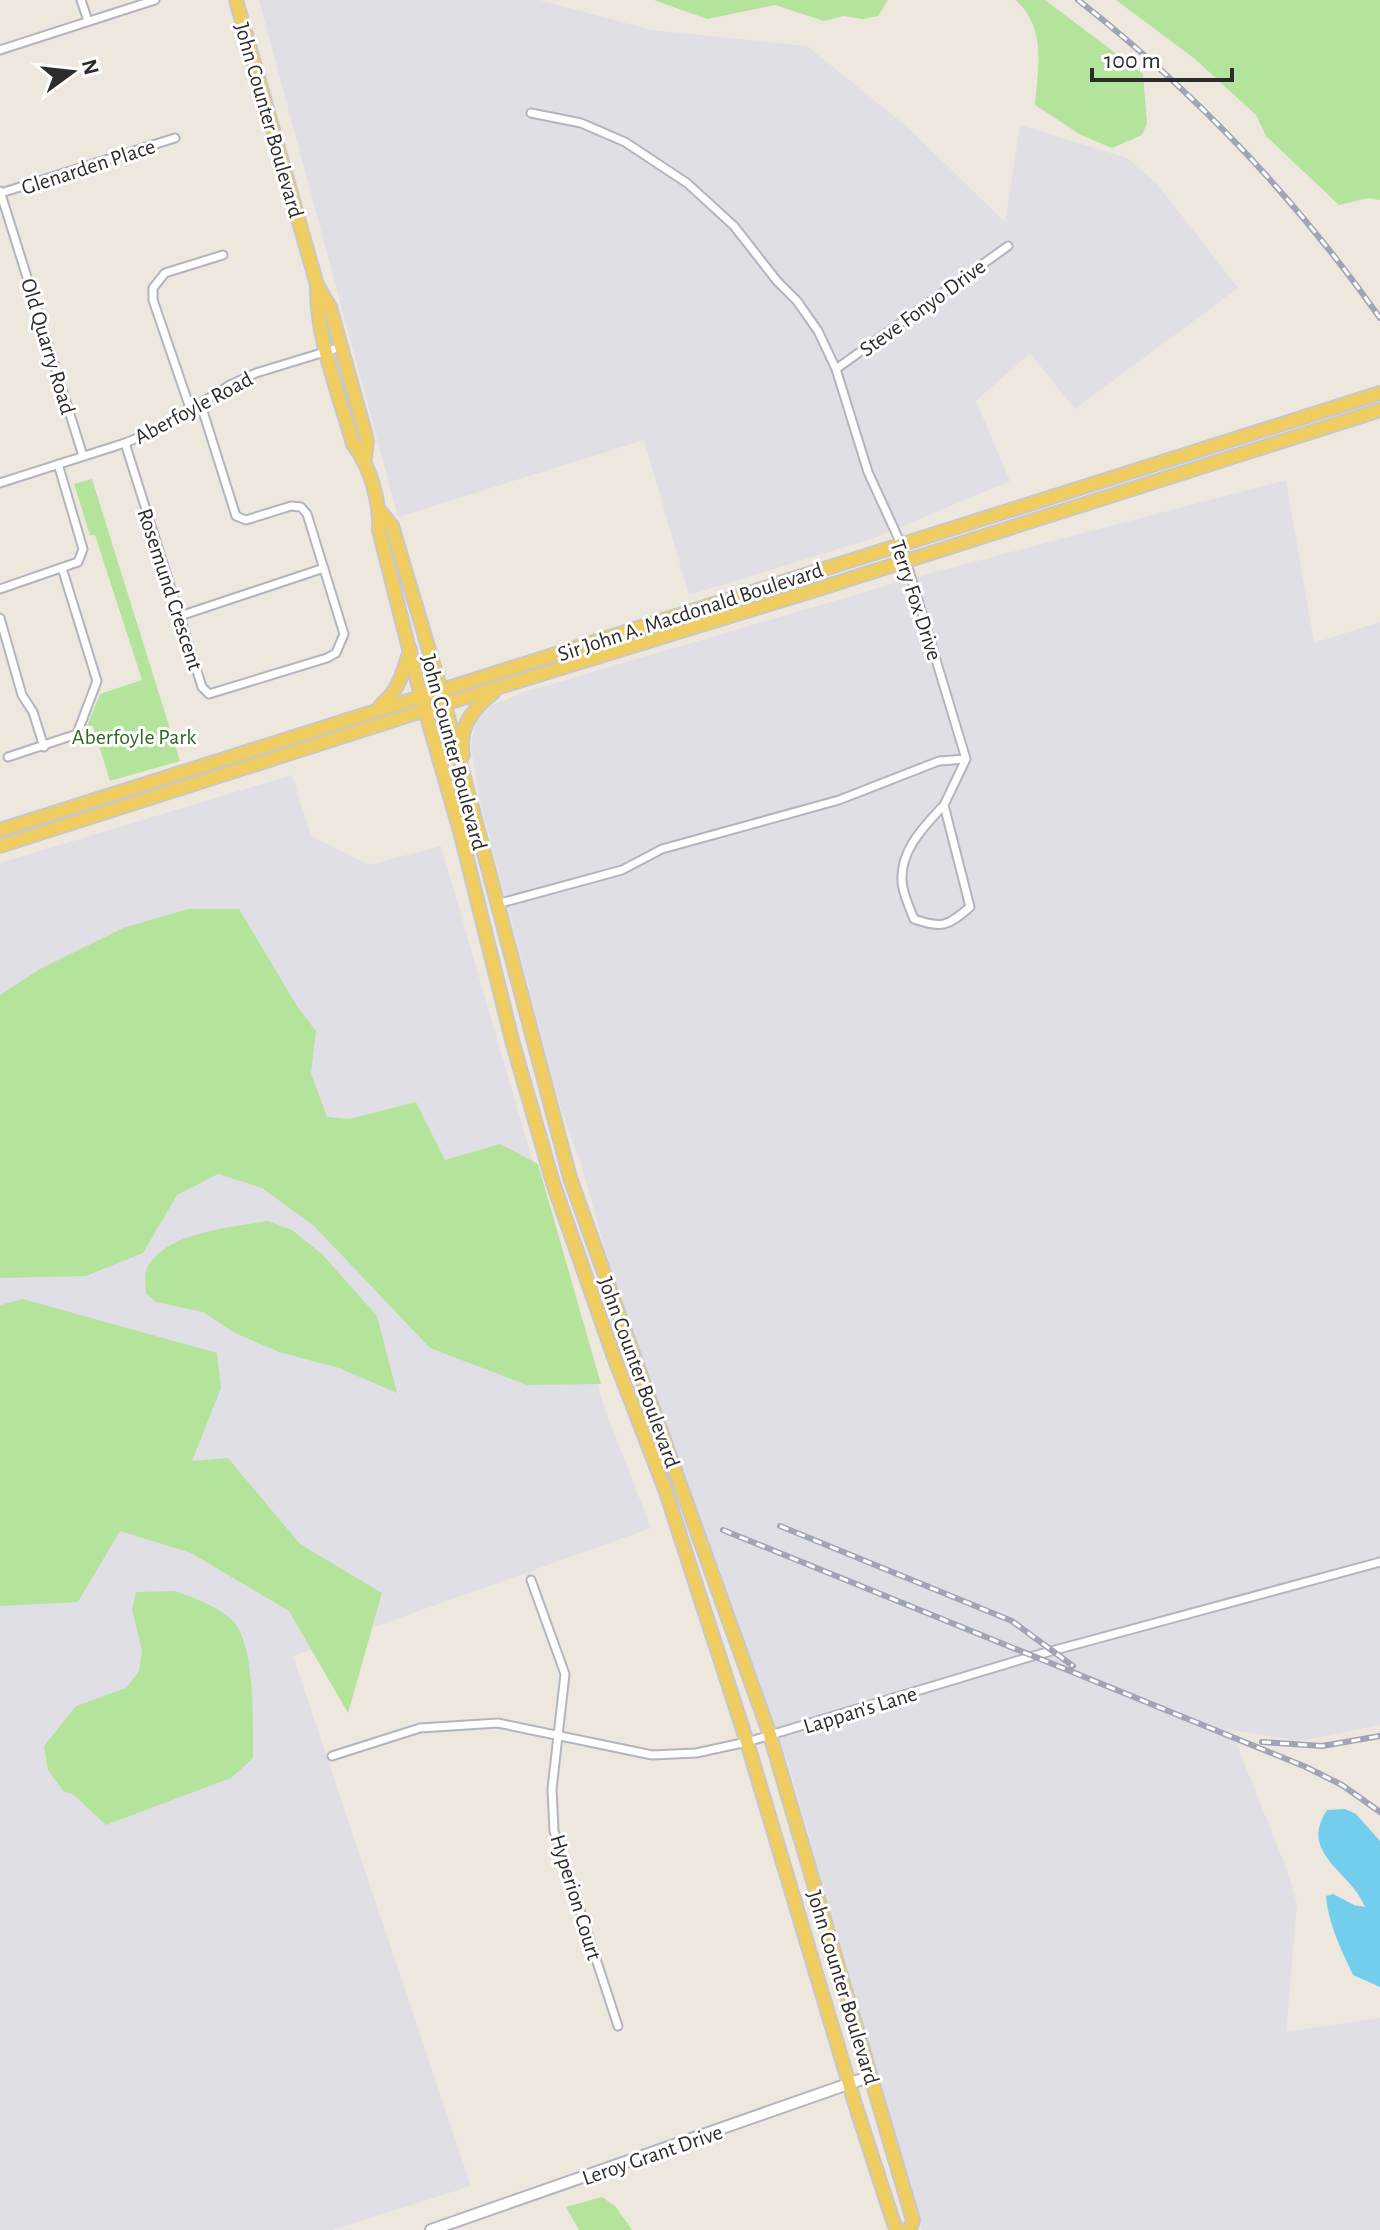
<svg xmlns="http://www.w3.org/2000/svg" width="1380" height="2230" font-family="'Alegreya Sans',sans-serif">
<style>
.industrial{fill:#e1dfe6}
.green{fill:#b4e39c}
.water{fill:#73ceed}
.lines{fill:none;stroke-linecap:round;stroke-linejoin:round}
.street-casing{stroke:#b2b5bf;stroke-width:11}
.secondary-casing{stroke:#b2b5bf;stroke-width:14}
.primary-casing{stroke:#c8c8c8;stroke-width:16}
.street{stroke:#fff;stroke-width:7}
.secondary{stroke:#fff;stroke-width:10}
.primary{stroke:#efcd61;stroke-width:12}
.rail-casing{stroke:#a1a4b6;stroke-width:6}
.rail{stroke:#fff;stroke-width:3;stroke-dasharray:9;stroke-linecap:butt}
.labels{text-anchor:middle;stroke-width:6;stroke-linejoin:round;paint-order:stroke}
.street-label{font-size:22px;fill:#2c2c2c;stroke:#fff}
.park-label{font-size:22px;fill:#2c691b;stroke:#fff}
</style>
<rect width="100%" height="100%" fill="#ede7de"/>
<path class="industrial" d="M259 0H539L651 30 807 46 905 125 1005 222 1020 125 1127 158 1157 184 1238 288 1075 409 1030 353 976 401 1010 481 874 538 689 595 644 440 398 517Z
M1286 480 1314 643 1380 622V1725L1300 1741 1231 1730 1287 1870 1297 1904 1286 2032 1380 2018V2230H922L788 1762 658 1439 581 1163 561 1109 479 797 471 746 476 719 492 705 525 692 905 580Z
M292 775 311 836 369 865 441 846 604 1407 651 1528 293 1656 471 2186 332 2230H0V863Z"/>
<path class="green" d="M654 0H888L878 16 863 19 843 16 824 21 775 5 707 19Z
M1015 0H1045L1143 74 1147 123 1142 135 1112 148 1081 135 1035 105C1038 67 1047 27 1015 0Z
M1116 0H1380V200L1368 198 1339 205 1266 136 1256 115 1195 59Z
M92 479 180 761 110 781 93 726H87L100 694 142 680 95 535H90L74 484Z
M188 909H239L297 1006 316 1031 311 1073 327 1117 349 1119 416 1102 445 1160 500 1144 538 1164 601 1384 527 1385 430 1348 314 1226 262 1188 218 1174 177 1195 143 1253 86 1276 0 1278V995L40 969 123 928Z
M268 1221 292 1230 322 1254 377 1316 397 1393 339 1368 279 1352 235 1333 203 1312 156 1302 146 1294C146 1287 144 1275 147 1268 164 1232 233 1227 268 1221Z
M23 1299 217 1353 221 1388 192 1461 228 1458 300 1544 382 1593 348 1713 289 1611 191 1553 120 1531 78 1602 0 1606V1305Z
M175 1591C194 1598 215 1605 231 1619 256 1641 253 1726 253 1758L231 1778 106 1825 74 1795 63 1791 48 1770 44 1746 76 1706 126 1688 139 1671 142 1651 132 1609 136 1592Z
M602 2197 615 2206 632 2230H579L566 2207Z"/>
<path class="water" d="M1345 1809 1356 1814 1380 1841V1987L1353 1975C1342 1951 1328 1924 1326 1896L1333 1894 1354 1905 1365 1907C1351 1871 1298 1854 1327 1810Z"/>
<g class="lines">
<defs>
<path id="street" d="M81 0 88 21
M0 50 155 0
M531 113 581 123 625 142 687 183 734 226 777 281 797 301 818 331 836 369 868 472 901 544 966 759
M0 191 83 456
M1 193 175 138
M836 369 1008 246
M191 411 153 300V288L165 273 223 255
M125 443 202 687 209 694 327 658 336 653 344 634 307 514 301 507 291 506 246 520 236 516 201 405
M0 483 125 443 159 429 230 385 256 373 341 347
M0 589 78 562 83 549 58 464
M180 616 324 568
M0 618 22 695 33 712 44 747
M8 757 77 734 97 681 62 568
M944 805C923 827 896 855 903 888 905 898 910 909 914 919 942 929 948 926 970 907L944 805 966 759
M497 904 622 870 662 849 839 800 939 761 966 759
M531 1580 565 1674 552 1789 554 1831 618 2026
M332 1756 420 1728 498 1723 652 1755 696 1753 747 1742 1033 1656 1380 1562"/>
<path id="secondary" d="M431 2230 871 2076"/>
<path id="primary" d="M236 0 317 285 330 307 367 440 365 459
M317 285C316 339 339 393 353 444 371 468 380 501 379 530L421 696 460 831 513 1044 553 1183 614 1357 665 1489 747 1742 856 2107 894 2224 899 2230
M380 511 392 526 441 690 570 1178 770 1735 913 2220 910 2230
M380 706C399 690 403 673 410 650
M463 755C458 728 472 709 493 693
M0 830 1380 393
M0 846 444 704 815 590 1380 410"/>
</defs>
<use href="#street" class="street-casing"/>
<use href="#secondary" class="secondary-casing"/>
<use href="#primary" class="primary-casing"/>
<use href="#street" class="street"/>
<use href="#secondary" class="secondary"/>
<use href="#primary" class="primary"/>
<defs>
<path id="rail" d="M1078 0C1195 92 1295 197 1380 318
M780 1526 1012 1621 1073 1666
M723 1530 1306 1767 1342 1785 1380 1812
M1262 1742 1322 1746 1380 1736"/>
</defs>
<use href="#rail" class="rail-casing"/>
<use href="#rail" class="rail"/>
</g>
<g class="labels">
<g class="street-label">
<text transform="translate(270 120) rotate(74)" y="8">John Counter Boulevard</text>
<text transform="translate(88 166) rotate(-18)" y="8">Glenarden Place</text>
<text transform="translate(922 307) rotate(-36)" y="8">Steve Fonyo Drive</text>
<text transform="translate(49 346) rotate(73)" y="8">Old Quarry Road</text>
<text transform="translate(193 407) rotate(-28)" y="8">Aberfoyle Road</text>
<text transform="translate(171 589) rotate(72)" y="8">Rosemund Crescent</text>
<text transform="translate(917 600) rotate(72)" y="8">Terry Fox Drive</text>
<text transform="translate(690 611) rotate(-18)" y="8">Sir John A. Macdonald Boulevard</text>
<text transform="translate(455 752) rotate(75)" y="8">John Counter Boulevard</text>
<text transform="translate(640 1372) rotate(70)" y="8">John Counter Boulevard</text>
<text transform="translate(860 1709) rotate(-17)" y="8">Lappan's Lane</text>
<text transform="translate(577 1897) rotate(73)" y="8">Hyperion Court</text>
<text transform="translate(844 1987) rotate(73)" y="8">John Counter Boulevard</text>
<text transform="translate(652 2154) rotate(-19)" y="8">Leroy Grant Drive</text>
</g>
<g class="park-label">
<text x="134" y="744">Aberfoyle Park</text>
</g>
</g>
<g transform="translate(72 72) rotate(75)" stroke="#ffffff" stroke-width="6" paint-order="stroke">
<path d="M0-6L14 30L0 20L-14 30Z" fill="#2c2c2c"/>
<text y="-12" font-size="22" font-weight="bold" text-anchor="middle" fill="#2c2c2c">N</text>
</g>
<path d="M1092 68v12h140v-12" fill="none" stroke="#2c2c2c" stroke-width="4"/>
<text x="1104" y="68" font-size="24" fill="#2c2c2c" stroke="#ffffff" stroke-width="6" paint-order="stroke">100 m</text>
</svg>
